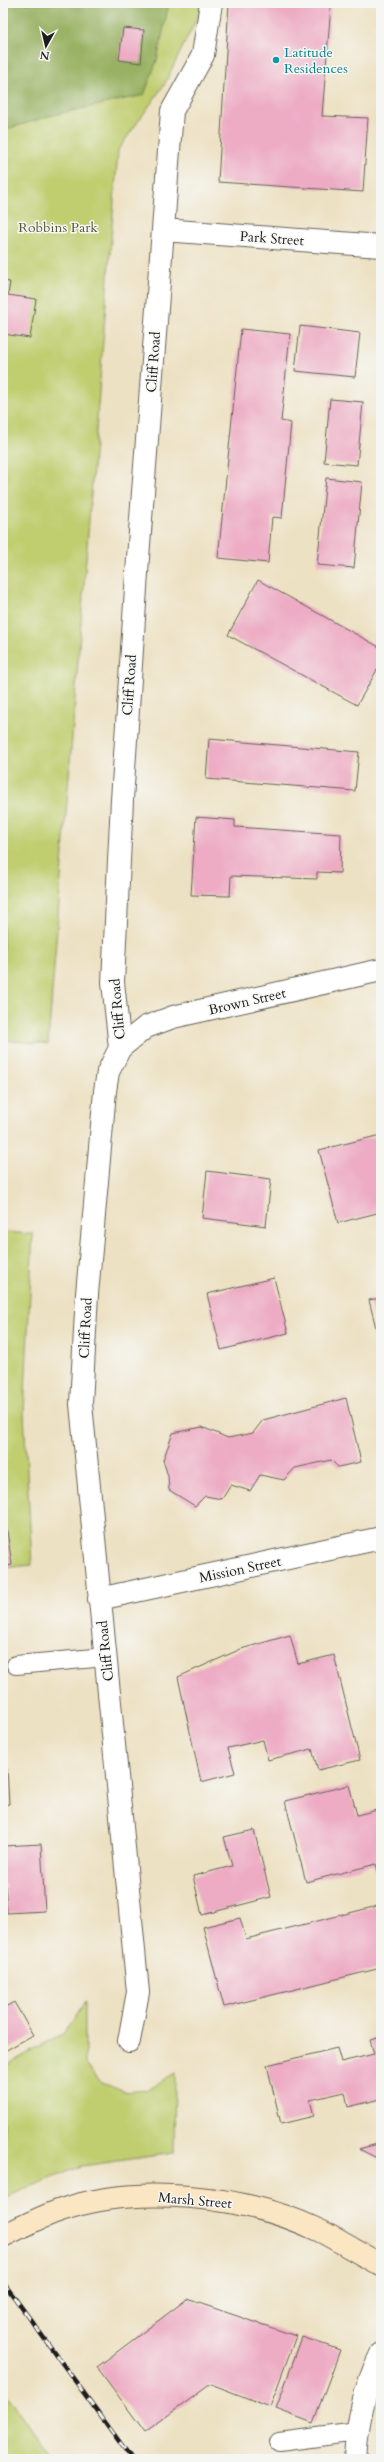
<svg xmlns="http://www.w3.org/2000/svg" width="384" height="2462" font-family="Cardo,serif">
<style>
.green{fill:#c0ce6f;stroke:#6e7546}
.forest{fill:#98b162;stroke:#5a663f}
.building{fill:#edacc4}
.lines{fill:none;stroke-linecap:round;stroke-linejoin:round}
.service-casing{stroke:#656156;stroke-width:20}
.minor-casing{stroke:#656156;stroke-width:24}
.secondary-casing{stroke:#656156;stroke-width:24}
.service{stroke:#fff;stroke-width:18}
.minor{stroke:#fff;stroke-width:22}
.secondary{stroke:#fbe6c4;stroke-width:22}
.rail-casing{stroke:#1c1c1c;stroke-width:4.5}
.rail{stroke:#f6f6f2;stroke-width:3;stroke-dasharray:9;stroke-linecap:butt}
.culture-dot{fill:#0f9aa8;stroke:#f6f6f2;stroke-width:1.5}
.labels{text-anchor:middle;stroke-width:3;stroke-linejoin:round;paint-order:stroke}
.culture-label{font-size:14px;fill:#0d838f;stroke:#f6f6f2;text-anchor:start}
.park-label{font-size:14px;fill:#555a39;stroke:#f6f6f2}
.street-label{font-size:14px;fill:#1c1c1c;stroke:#f6f6f2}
</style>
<rect width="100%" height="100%" fill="#f6f6f2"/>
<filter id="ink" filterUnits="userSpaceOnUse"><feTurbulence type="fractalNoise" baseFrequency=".025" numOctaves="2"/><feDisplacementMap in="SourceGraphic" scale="8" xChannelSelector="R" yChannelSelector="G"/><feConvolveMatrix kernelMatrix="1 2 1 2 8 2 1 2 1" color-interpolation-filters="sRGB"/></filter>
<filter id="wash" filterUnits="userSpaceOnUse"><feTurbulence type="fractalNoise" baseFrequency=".012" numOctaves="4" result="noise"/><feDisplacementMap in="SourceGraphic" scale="16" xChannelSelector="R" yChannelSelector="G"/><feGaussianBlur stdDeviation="0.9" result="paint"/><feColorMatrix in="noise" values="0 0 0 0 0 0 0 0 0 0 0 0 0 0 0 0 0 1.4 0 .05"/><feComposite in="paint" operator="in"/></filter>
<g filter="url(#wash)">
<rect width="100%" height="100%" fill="#ede1c3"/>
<path class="green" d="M3 3H200V12L164 85 118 150 48 1044 3 1040Z
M3 1232 33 1234 24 1413 32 1565 3 1568Z
M85 2002V2063L100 2082 125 2092 146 2090 175 2073 174 2153 82 2166 3 2198V2067L64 2033Z
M3 2389 52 2459H3Z"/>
<path class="forest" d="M3 3H169L157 60 144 95 53 115 7 129 3 128Z"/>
<g id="blocks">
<path class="building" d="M229 3 331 5 322 116 368 118 363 192 218 182Z
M123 28 144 30 141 63 119 60Z
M3 281 10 282 8 295 36 299 30 338 3 334Z
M300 326 360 333 355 377 295 371Z
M241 329 290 334 281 421 291 423 282 518 272 517 268 563 218 558Z
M330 399 363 402 357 465 324 462Z
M326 478 362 482 354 568 317 565Z
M258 580 381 648V663L357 705 228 635Z
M209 739 359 752 355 791 206 779Z
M196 817 235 820V827L341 834 340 873 317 872V879L231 876 230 896 191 895Z
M381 1135V1212L338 1223 319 1150Z
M207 1171 271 1179 266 1226 202 1218Z
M274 1278 288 1333 221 1350 207 1294Z
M381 1298V1344H380L369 1300Z
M346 1398 361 1462 338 1467 331 1460 295 1468 284 1480 260 1475 250 1491 231 1485 222 1499 205 1496 195 1506 169 1490 168 1476 163 1460 173 1433 202 1427 228 1438 253 1433 263 1420Z
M3 1504 12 1565 3 1567Z
M290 1635 298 1664 334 1655 360 1760 318 1770 312 1749 268 1760 263 1740 228 1748 235 1773 201 1782 178 1677 241 1649Z
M3 1768H7L9 1804 3 1805Z
M349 1785 357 1815 377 1810 381 1826V1876H379L376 1864 306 1882 285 1801Z
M254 1830 271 1897 202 1915 193 1876 232 1866 224 1837Z
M41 1844 45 1911 7 1913 5 1884H3V1846Z
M381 1905V1968L224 2007 203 1927 240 1918 246 1939Z
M14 2002 33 2035 3 2052V2008Z
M381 2037V2099L348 2107 345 2092 310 2100 314 2116 281 2124 267 2065 337 2048 341 2062 374 2054 370 2040Z
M381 2143V2160L359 2149Z
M187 2299 296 2336 270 2407 211 2384 145 2432 97 2367Z
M302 2337 340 2350 313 2423 276 2409Z"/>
</g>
</g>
<g filter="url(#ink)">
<use href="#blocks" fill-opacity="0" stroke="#656156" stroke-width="1"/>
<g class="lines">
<defs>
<path id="service" d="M16 1665 106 1657
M279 2442 357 2432"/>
<path id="minor" d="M163 230 381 246
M120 1048 146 1027 173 1017 381 970
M99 1599 381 1538
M129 2041 138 1992 81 1404 87 1294 105 1091 108 1072 120 1048 113 982 122 800 138 558 172 111 203 55 211 3
M355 2459C357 2423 365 2386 381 2354"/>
<path id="secondary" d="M3 2236C21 2227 39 2218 58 2211 135 2183 245 2195 318 2230 339 2240 360 2254 381 2265"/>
</defs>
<use href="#service" class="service-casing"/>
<use href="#minor" class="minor-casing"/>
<use href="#secondary" class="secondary-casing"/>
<use href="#service" class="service"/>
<use href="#minor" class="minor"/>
<use href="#secondary" class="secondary"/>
<defs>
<path id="rail" d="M3 2282 132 2459"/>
</defs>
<use href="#rail" class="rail-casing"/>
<use href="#rail" class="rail"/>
</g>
</g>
<circle class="culture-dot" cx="276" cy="60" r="4"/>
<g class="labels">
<g class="culture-label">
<text x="284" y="57">Latitude<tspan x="284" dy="16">Residences</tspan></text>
</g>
<g class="park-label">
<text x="58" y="232">Robbins Park</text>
</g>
<g class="street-label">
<text transform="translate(272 238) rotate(4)" y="5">Park Street</text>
<text transform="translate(153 362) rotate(-86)" y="5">Cliff Road</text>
<text transform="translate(129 685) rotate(-86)" y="5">Cliff Road</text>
<text transform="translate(247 1001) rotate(-13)" y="5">Brown Street</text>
<text transform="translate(117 1009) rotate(-95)" y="5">Cliff Road</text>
<text transform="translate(85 1328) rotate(-87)" y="5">Cliff Road</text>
<text transform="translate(240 1569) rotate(-12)" y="5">Mission Street</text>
<text transform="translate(105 1651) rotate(-96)" y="5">Cliff Road</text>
<text transform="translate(195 2200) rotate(5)" y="5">Marsh Street</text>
</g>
</g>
<rect width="384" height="2462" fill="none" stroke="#f6f6f2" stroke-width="16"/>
<g transform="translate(46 46) rotate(188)" stroke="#f6f6f2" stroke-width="3" paint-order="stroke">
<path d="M0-3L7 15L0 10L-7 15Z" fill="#1c1c1c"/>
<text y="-6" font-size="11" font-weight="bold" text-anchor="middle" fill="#1c1c1c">N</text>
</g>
</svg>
